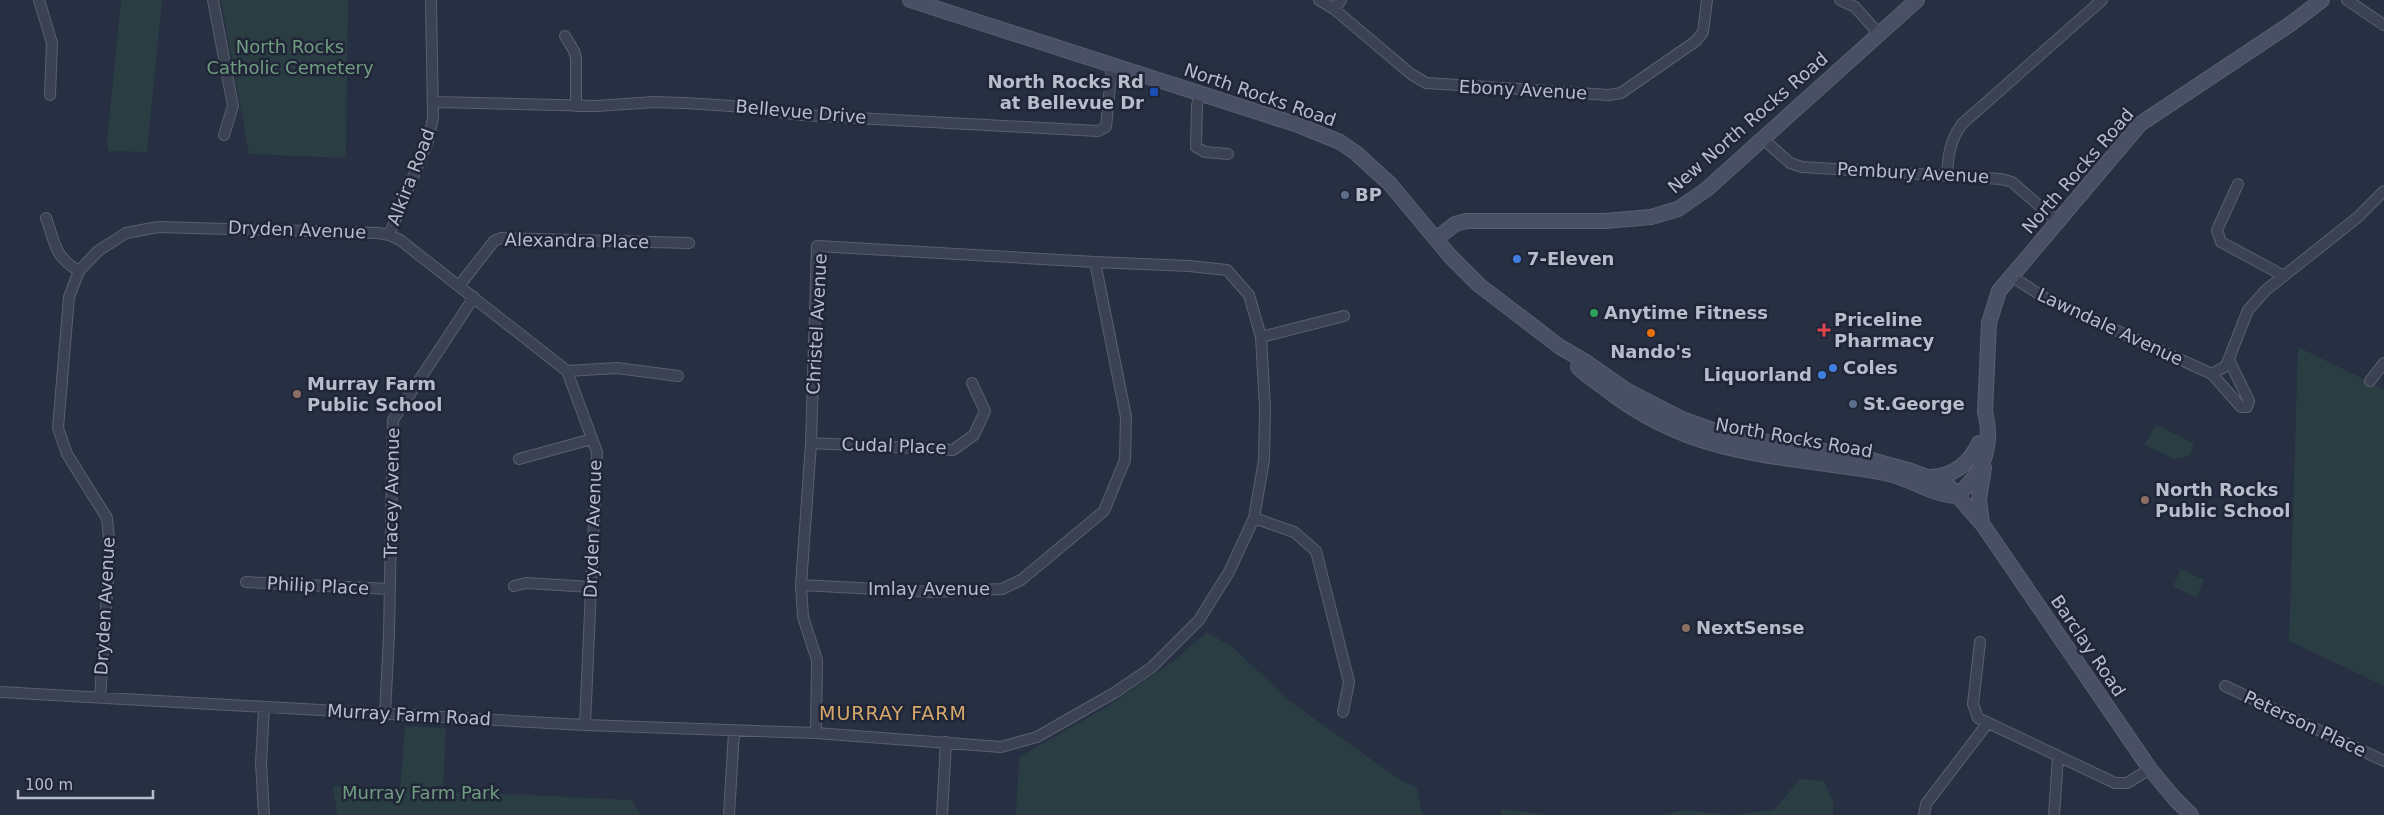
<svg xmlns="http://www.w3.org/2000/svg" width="2384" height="815" font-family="'DejaVu Sans',sans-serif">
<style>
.green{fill:#293d43}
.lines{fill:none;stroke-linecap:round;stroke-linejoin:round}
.street-casing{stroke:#595f6f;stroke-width:12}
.secondary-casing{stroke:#595f6f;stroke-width:16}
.street{stroke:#3b4252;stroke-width:10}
.secondary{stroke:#495065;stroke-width:14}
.transit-dot{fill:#1a4fb4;stroke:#202637;stroke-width:2}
.service-dot{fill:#5c6f8a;stroke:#202637;stroke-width:2}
.shop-dot{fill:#3f7fe0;stroke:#202637;stroke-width:2}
.leisure-dot{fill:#2e9e5b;stroke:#202637;stroke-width:2}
.health-dot{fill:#e0444e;stroke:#202637;stroke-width:2}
.food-dot{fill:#e8710a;stroke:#202637;stroke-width:2}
.education-dot{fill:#8d6e63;stroke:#202637;stroke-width:2}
.labels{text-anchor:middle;stroke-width:5;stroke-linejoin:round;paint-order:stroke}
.park-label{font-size:18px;fill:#709c80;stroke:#202637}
.poi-label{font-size:18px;font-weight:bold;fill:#b8bdcc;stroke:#202637;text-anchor:start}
.street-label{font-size:18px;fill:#b8bdcc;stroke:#202637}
.neighbourhood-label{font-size:19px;letter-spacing:1px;fill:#d5a76a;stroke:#202637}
</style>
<rect width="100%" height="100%" fill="#272f42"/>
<path class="green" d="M121 0H162L147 152 108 151 107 140Z
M221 0H348L346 158 249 154Z
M2298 347 2384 389V686L2289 641Z
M2156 424 2193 443V450L2189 456 2174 459 2144 445Z
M2181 569 2204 580 2196 598 2173 586Z
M1207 632 1235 649 1287 699 1399 779 1417 788 1423 815H1016L1019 757 1103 709 1172 662Z
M405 726 446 728 443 791 631 800 642 815H337L333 786 400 788Z
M1800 779 1824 781 1834 804 1833 815H1663L1683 810 1731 815 1774 810Z
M1503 809 1551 815H1500Z"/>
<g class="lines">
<defs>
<path id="street" d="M39 0 52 43 50 95
M213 0 233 106 224 135
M1319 0 1334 9 1411 74 1426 83 1609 95 1621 93 1696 41 1703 32 1707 0
M1840 0 1855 7 1879 34
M2347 0 2384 25
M1334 9 1341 0
M565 36 574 51 576 58V106
M1200 94 1197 105 1196 147 1205 152 1228 154
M434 102 597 106 654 102 685 103 731 106 802 115 1098 131 1106 127 1112 65
M1763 139 1790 163 1802 167 2001 179 2012 182 2057 221
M1947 175C1948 156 1950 140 1962 124L2102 0
M2238 184 2217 230 2221 242 2284 276
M46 218C55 242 54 257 79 271
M389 235 428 141 433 118 431 0
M2011 276 2045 298 2212 374 2226 366 2248 310 2266 290 2358 217 2384 191
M459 286 494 241 501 238 689 243
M1261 337 1344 316
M567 371 617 368 678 376
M2212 374 2241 407H2247L2249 401 2229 360
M2370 381 2384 363
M811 443 953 450 974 435 985 411 972 383
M519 459 592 439
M1254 518 1294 532 1316 551 1349 682 1343 712
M246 582 390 589
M801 585 933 592 1002 589 1021 580 1104 511 1125 460 1126 417 1095 262
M514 586 526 583 591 587
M1980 642 1973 704 1978 718 2115 783H2127L2150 769
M2225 686 2384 761
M0 692 585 725 816 733 1001 747 1037 737 1114 693 1151 668 1199 620 1229 572 1254 518 1264 460 1265 408 1261 337 1249 295 1227 270 1189 266 1095 262 817 246 811 443 801 585 803 617 817 660 816 733
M100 697 110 549 107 518 67 454 58 428 69 297 79 271 98 251 126 233 158 227 378 233 389 235 400 240 567 371 597 452 585 725
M385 714 389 635 393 420 474 297
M264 815 261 763 264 708
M729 815 734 732
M942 815 946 742
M1924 815 1926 804 1987 724
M2054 815 2058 757"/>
<path id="secondary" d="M910 0 1298 125 1340 142 1356 153 1390 184 1450 256 1479 285 1560 347 1586 362 1626 390 1682 419 1730 436 1861 457 1911 471 1948 485 1983 525 2150 769 2175 799 2191 815
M1436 239 1455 224 1466 221H1605L1651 217 1678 209 1707 189 1917 0
M1578 367C1588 377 1600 384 1611 393 1701 460 1781 454 1885 473 1910 478 1932 495 1956 496 1983 475 1994 445 1985 412L1989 323 1999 291 2140 124 2289 25 2322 0
M1931 477C1954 476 1969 464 1979 443
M1982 524 1979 499 1984 468"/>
</defs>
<use href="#street" class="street-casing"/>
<use href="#secondary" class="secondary-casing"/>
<use href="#street" class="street"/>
<use href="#secondary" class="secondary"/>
</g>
<rect class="transit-dot" x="1149" y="87" width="10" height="10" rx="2.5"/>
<g class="service-dot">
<circle cx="1345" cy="195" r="5"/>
<circle cx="1853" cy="404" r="5"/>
</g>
<g class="shop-dot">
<circle cx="1517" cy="259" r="5"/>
<circle cx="1833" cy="368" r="5"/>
<circle cx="1822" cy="375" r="5"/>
</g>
<circle class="leisure-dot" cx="1594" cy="313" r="5"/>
<path class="health-dot" d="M1821.5 322.5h5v5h5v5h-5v5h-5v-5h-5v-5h5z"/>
<circle class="food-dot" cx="1651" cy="333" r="5"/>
<g class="education-dot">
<circle cx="297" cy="394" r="5"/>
<circle cx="2145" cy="500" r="5"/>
<circle cx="1686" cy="628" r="5"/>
</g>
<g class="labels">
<g class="park-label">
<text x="290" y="53">North Rocks<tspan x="290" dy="21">Catholic Cemetery</tspan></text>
<text x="421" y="799">Murray Farm Park</text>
</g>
<g class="poi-label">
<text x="1144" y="88" text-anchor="end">North Rocks Rd<tspan x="1144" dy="21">at Bellevue Dr</tspan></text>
<text x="1355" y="201">BP</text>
<text x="1527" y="265">7-Eleven</text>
<text x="1604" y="319">Anytime Fitness</text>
<text x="1834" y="326">Priceline<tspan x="1834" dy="21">Pharmacy</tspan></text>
<text x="1651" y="358" text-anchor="middle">Nando's</text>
<text x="1843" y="374">Coles</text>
<text x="1812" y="381" text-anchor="end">Liquorland</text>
<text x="307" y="390">Murray Farm<tspan x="307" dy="21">Public School</tspan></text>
<text x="1863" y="410">St.George</text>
<text x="2155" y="496">North Rocks<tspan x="2155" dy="21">Public School</tspan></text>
<text x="1696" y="634">NextSense</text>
</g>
<g class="street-label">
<text transform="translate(1523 90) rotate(3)" y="6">Ebony Avenue</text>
<text transform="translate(1260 95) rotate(19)" y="6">North Rocks Road</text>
<text transform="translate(801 112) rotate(5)" y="6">Bellevue Drive</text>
<text transform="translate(1748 123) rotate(-41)" y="6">New North Rocks Road</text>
<text transform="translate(2078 171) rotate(-49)" y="6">North Rocks Road</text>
<text transform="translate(1913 173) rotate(3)" y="6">Pembury Avenue</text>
<text transform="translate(411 177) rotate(-69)" y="6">Alkira Road</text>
<text transform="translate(297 230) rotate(2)" y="6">Dryden Avenue</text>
<text transform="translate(577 241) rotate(1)" y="6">Alexandra Place</text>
<text transform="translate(817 324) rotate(-87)" y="6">Christel Avenue</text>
<text transform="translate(2110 327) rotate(25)" y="6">Lawndale Avenue</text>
<text transform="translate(1794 438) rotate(10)" y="6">North Rocks Road</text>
<text transform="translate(894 446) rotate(2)" y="6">Cudal Place</text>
<text transform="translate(392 493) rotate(-89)" y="6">Tracey Avenue</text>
<text transform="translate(593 529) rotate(-88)" y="6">Dryden Avenue</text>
<text transform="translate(318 586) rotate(3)" y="6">Philip Place</text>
<text x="929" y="595">Imlay Avenue</text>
<text transform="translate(105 606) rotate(-87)" y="6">Dryden Avenue</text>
<text transform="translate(2088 646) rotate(56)" y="6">Barclay Road</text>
<text transform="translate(409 715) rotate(3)" y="6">Murray Farm Road</text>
<text transform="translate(2305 724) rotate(25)" y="6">Peterson Place</text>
</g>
<g class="neighbourhood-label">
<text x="893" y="720">MURRAY FARM</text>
</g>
</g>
<path d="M18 790v8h135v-8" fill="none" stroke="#b8bdcc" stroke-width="2.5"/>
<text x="25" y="790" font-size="15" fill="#b8bdcc" stroke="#202637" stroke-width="4" paint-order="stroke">100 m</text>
</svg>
